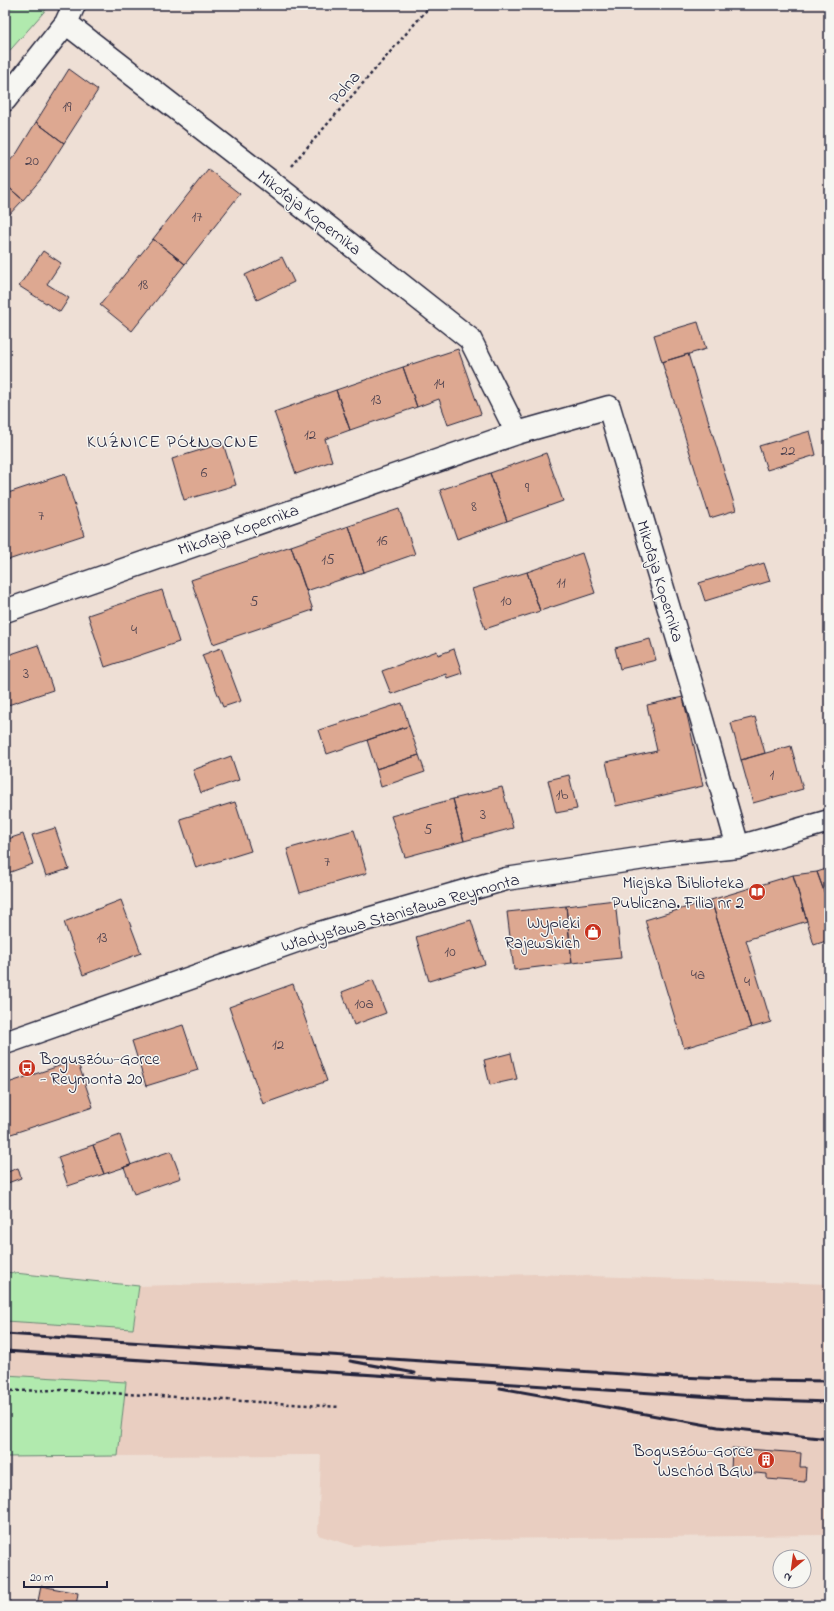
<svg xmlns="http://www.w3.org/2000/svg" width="834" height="1611" font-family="'Indie Flower',sans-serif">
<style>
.built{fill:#e9cec1}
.green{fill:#b1eaae;stroke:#6a8674}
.building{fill:#dda891;stroke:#22223b}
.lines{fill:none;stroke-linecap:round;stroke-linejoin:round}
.minor-casing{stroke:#22223b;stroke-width:25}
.path{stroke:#22223b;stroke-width:2.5;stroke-dasharray:3 3;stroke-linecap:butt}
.minor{stroke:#f6f6f2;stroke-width:22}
.rail{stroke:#22223b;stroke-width:3}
.labels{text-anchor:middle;stroke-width:3;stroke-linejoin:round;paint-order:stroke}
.number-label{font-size:15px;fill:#514450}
.street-label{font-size:17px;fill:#22223b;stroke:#f6f6f2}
.poi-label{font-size:17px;fill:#22223b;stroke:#f6f6f2;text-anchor:end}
.neighbourhood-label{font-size:18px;letter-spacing:1px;fill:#22223b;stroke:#f6f6f2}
</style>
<rect width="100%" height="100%" fill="#eedfd5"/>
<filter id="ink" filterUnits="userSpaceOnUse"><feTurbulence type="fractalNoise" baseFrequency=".025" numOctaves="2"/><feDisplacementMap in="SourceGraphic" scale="8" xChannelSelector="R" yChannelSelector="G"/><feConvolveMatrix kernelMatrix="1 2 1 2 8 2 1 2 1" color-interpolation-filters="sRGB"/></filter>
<g filter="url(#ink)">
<path class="built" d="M534 1274 829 1284V1523L826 1535 481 1539 354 1546 318 1535 321 1455 118 1456 126 1382 5 1375V1321L133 1329 139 1286Z"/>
<path class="green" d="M23 5H50L5 56V9Z
M5 1272 139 1286 133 1329 5 1321Z
M5 1375 126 1382 118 1456 5 1457Z"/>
<path class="building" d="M69 69 98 90 64 143 36 122Z
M36 122 64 143 41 179 23 200 5 184V166L17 153Z
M208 169 240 194 185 264 153 239Z
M5 184 23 200 5 219Z
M153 239 185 264 132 331 100 305Z
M43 251 61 263 47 284 69 298 60 312 19 286Z
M282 257 294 282 257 300 245 275Z
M698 322 706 349 662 362 654 335Z
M458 349 481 414 448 425 439 399 417 407 403 367Z
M688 354 736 510 710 518 662 362Z
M403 367 417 407 350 430 336 390Z
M336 390 350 430 325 439 332 461 296 474 274 412Z
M810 431 816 455 767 470 759 446Z
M223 443 236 485 184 500 172 459Z
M546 453 563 501 507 521 490 473Z
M490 473 507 521 457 539 440 490Z
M65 474 84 535 5 561V494Z
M399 509 415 554 364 572 349 526Z
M349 526 364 572 306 591 291 546Z
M291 546 313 610 213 644 191 580Z
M582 553 595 593 540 611 527 572Z
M764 563 770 581 705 601 699 583Z
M527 572 540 611 485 629 472 589Z
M162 590 179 642 105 667 88 615Z
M650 639 656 660 620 669 615 648Z
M38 645 53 690 5 706V656Z
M221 648 241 701 223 707 202 655Z
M454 649 462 673 447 678 446 674 391 694 382 671 437 651 438 655Z
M683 697 703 786 616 806 606 762 657 751 647 705Z
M402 703 409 726 327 754 319 730Z
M755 717 765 753 741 760 731 723Z
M409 726 419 755 376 769 367 740Z
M791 746 803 789 753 803 741 760Z
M419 755 425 772 381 787 376 769Z
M231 756 239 780 201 793 193 770Z
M569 775 577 809 556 813 548 780Z
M502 787 513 828 464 841 453 799Z
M453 799 464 841 405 857 391 816Z
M235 802 251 851 196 868 180 819Z
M55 828 69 869 46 876 32 835Z
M354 830 367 873 300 893 287 849Z
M23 834 33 864 5 874V840Z
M829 868V905L817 872Z
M817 872 829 905V940L814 945 793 875Z
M793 875 807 921 746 940 771 1022 751 1028 711 900Z
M121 900 141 953 83 975 64 922Z
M615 900 621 958 572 963 566 906Z
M711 900 751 1028 684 1048 645 920Z
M566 906 572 963 514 970 507 912Z
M471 920 485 964 429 981 416 937Z
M373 980 386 1013 354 1025 342 992Z
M293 984 327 1081 263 1104 229 1007Z
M183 1025 198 1070 146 1086 132 1041Z
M511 1053 517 1079 490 1085 484 1060Z
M77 1060 93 1107 5 1136V1084Z
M120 1135 131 1165 104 1174 93 1145Z
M93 1145 104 1174 68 1186 58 1157Z
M171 1151 181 1178 134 1194 124 1167Z
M18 1168 21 1178 5 1184V1173Z
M732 1448 801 1453 800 1467H806L805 1482 767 1479V1474L731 1471Z
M41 1586 78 1593 76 1606H37Z"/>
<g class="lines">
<defs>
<path id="minor" d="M66 23 275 185 470 339 517 433
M5 100 66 23 74 5
M5 611 517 433 609 407 702 720 738 847
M5 1043 316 934 506 879 671 854 738 847 829 821"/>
</defs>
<use href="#minor" class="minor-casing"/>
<path class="path" d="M291 166 431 5
M5 1391 62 1390 340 1407"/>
<use href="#minor" class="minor"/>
<path class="rail" d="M5 1334 655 1376 751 1380 829 1381
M5 1351 744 1399 829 1402
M350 1361 415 1373
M500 1388 718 1427 829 1439"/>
</g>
</g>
<defs>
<symbol id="library-disc" viewBox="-11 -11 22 22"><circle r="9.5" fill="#c8321e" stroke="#f6f6f2"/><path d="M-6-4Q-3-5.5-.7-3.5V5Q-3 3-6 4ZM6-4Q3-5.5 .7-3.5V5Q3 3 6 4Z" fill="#fff"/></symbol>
<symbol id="shop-disc" viewBox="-11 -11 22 22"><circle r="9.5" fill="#c8321e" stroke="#f6f6f2"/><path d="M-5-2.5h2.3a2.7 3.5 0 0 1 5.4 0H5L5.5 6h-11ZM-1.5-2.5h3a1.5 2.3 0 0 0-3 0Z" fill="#fff"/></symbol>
<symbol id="bus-disc" viewBox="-11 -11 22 22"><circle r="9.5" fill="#c8321e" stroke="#f6f6f2"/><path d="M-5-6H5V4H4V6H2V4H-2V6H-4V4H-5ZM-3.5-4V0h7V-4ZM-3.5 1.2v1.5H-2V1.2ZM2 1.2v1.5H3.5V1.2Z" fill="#fff"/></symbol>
<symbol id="building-disc" viewBox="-11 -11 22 22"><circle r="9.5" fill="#c8321e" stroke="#f6f6f2"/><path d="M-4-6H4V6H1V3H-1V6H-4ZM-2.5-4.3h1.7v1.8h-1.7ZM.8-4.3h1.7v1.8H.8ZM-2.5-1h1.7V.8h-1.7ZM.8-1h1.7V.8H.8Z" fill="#fff"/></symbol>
</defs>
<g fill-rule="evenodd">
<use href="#library-disc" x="747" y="882" width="20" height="20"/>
<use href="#shop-disc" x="583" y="922" width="20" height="20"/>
<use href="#bus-disc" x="17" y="1058" width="20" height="20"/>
<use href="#building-disc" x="756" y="1450" width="20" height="20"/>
</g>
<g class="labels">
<g class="number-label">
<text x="67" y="111">19</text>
<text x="32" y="165">20</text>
<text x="197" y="221">17</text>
<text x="143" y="289">18</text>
<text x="439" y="388">14</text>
<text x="376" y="404">13</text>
<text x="310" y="439">12</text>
<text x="788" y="455">22</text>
<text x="204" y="477">6</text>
<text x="527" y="492">9</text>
<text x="474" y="511">8</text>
<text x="41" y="520">7</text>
<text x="382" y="545">16</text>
<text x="328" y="564">15</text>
<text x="561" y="587">11</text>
<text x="506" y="605">10</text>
<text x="254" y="606">5</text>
<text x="134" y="634">4</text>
<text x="26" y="678">3</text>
<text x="772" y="779">1</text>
<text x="562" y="799">1b</text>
<text x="483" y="819">3</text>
<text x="428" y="834">5</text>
<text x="327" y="866">7</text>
<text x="102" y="942">13</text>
<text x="450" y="956">10</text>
<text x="698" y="979">4a</text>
<text x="747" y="986">4</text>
<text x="364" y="1008">10a</text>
<text x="278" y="1049">12</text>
</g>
<g class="street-label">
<text transform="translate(344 87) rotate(-49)" y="6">Polna</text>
<text transform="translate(310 212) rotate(38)" y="6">Mikołaja Kopernika</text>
<text transform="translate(238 529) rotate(-19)" y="6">Mikołaja Kopernika</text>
<text transform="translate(661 581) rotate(73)" y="6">Mikołaja Kopernika</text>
<text transform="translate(400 912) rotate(-16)" y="6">Władysława Stanisława Reymonta</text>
</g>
<g class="poi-label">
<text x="744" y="888">Miejska Biblioteka<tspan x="744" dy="20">Publiczna. Filia nr 2</tspan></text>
<text x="580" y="928">Wypieki<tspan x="580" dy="20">Rajewskich</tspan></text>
<text x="40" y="1064" text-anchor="start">Boguszów-Gorce<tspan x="40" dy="20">- Reymonta 20</tspan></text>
<text x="753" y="1456">Boguszów-Gorce<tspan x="753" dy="20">Wschód BGW</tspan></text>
</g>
<g class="neighbourhood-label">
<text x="173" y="447">KUŹNICE PÓŁNOCNE</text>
</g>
</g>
<rect width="834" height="1611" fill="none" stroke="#f6f6f2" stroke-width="20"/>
<rect x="10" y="10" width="814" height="1591" fill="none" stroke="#22223b" stroke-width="1.5" filter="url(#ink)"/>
<g transform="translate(792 1569) rotate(209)"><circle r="19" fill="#f6f6f2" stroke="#a1a1a9"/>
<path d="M0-3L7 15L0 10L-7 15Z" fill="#c8321e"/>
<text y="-6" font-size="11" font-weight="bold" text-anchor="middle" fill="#22223b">N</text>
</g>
<path d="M24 1581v6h83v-6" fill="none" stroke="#22223b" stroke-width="2"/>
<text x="30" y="1581" font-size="12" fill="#22223b" stroke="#f6f6f2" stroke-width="3" paint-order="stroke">20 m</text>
</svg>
